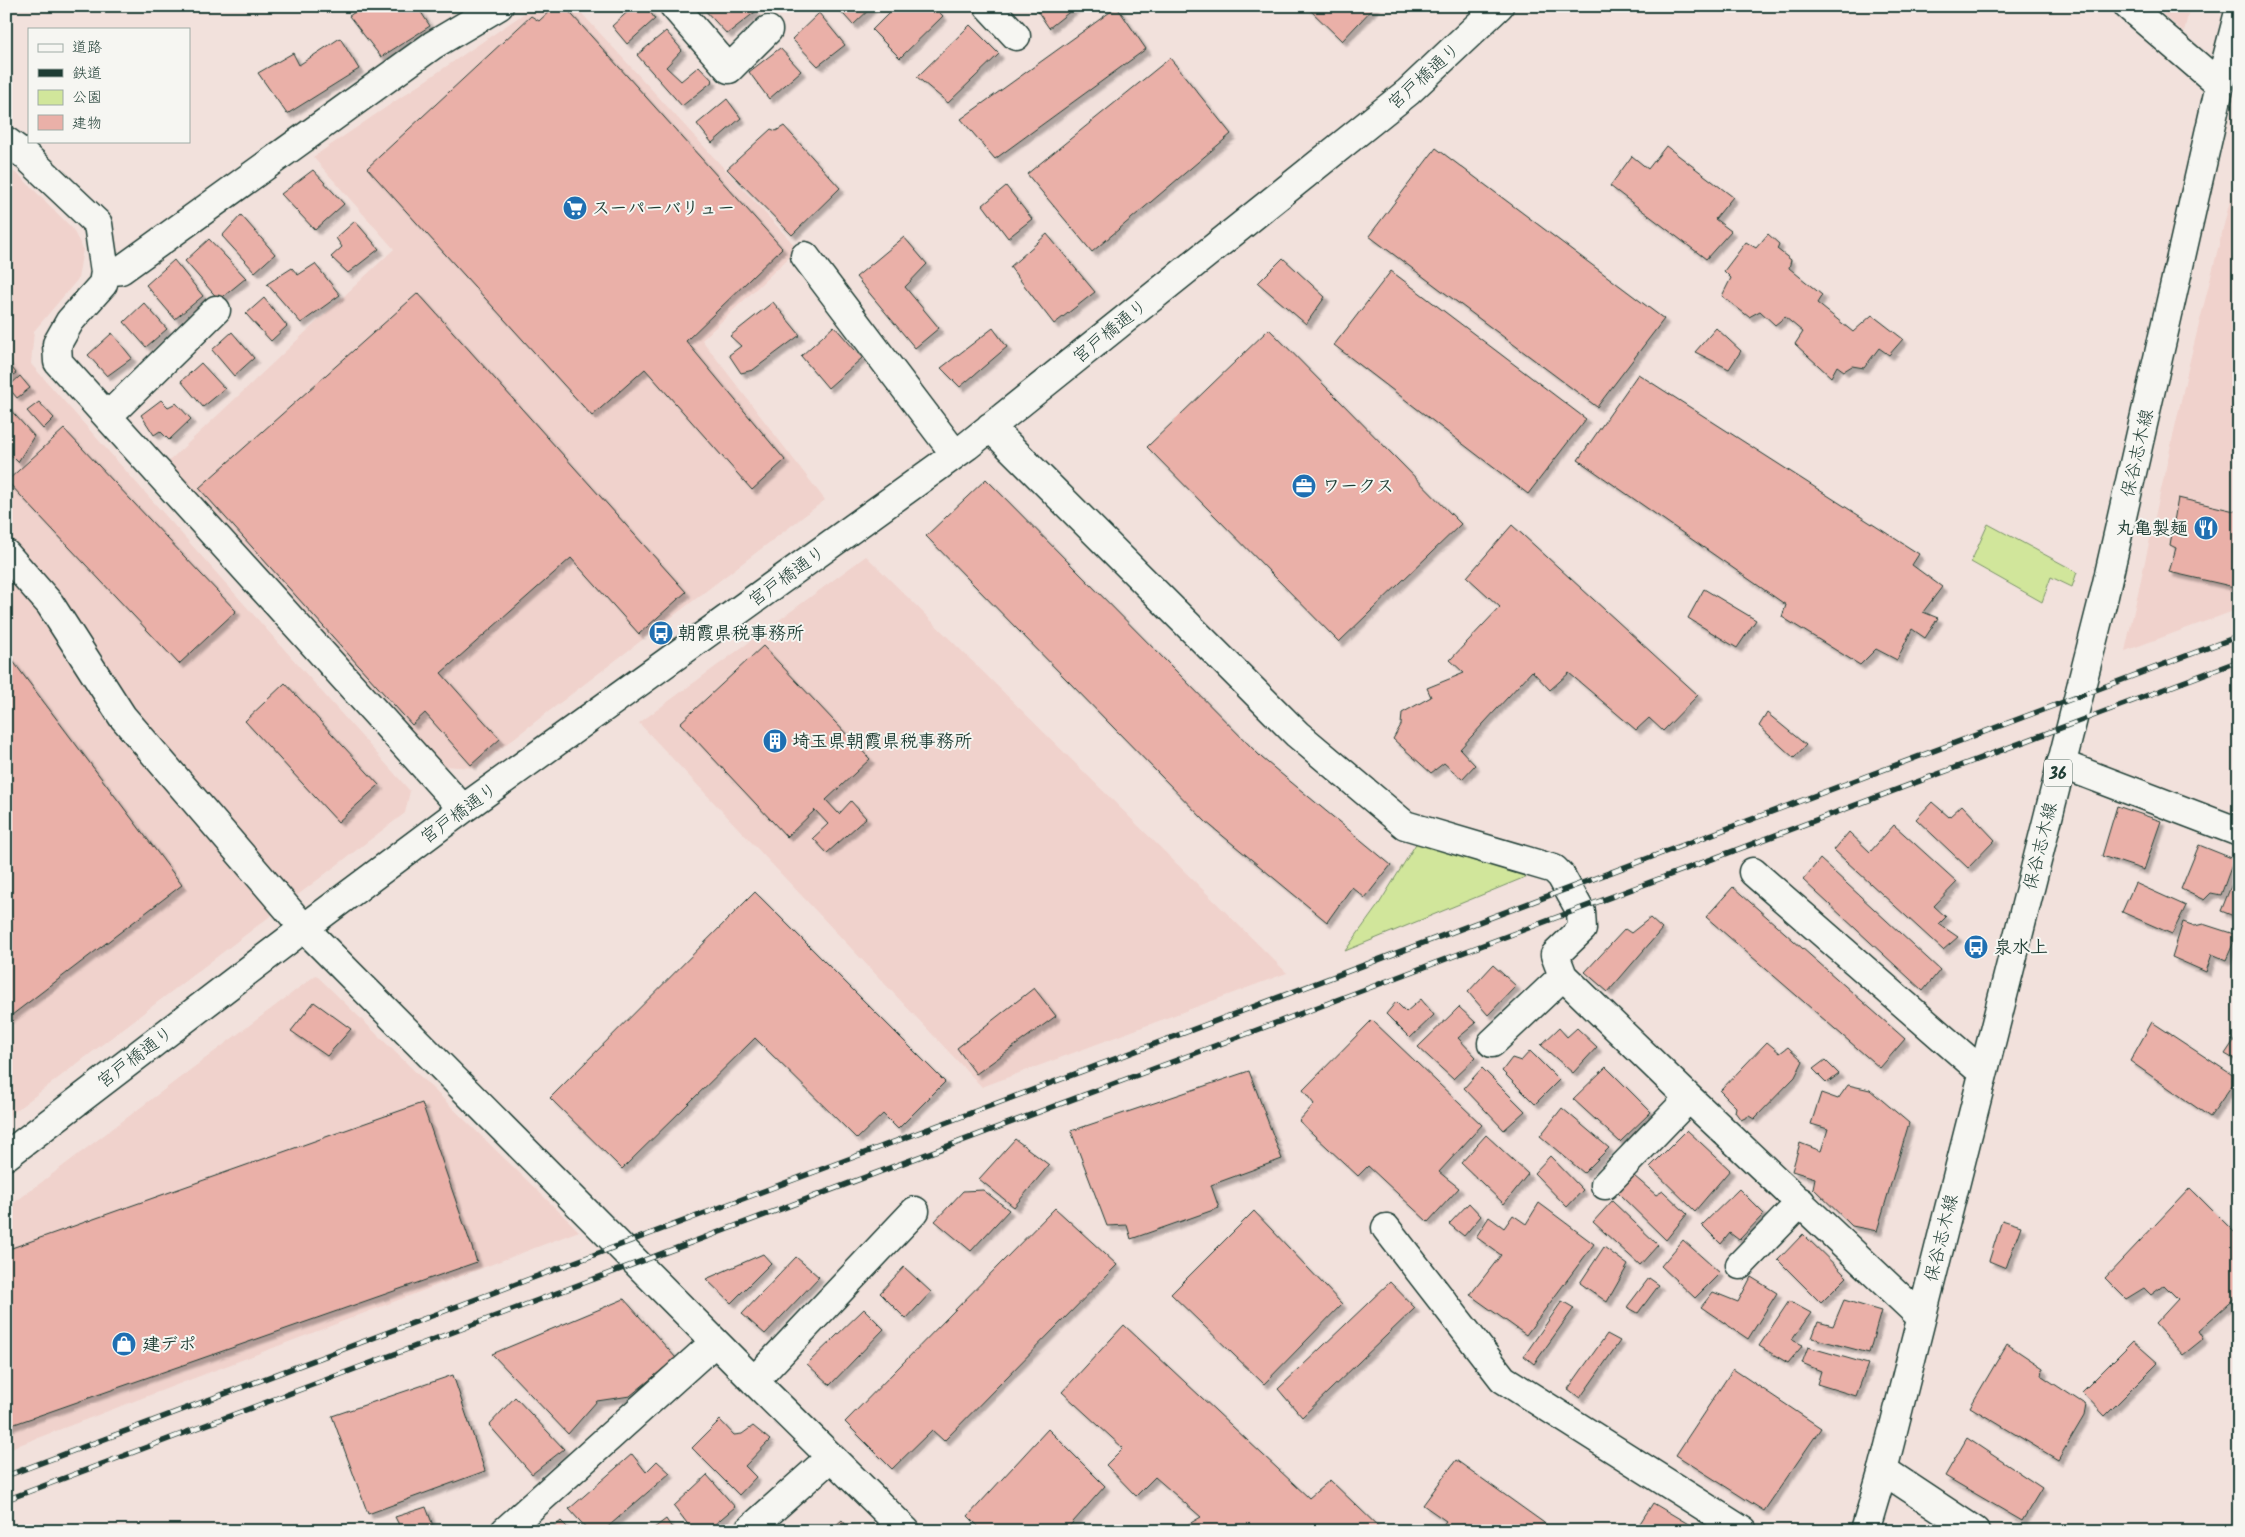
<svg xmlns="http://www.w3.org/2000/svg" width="2245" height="1537" font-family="Kalam,'Klee One',sans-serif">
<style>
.built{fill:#f0d2cc}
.green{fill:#d1e69b;stroke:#789268}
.building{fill:#eab0a8;stroke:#1f3d34;filter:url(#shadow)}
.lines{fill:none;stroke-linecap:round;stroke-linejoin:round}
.minor-casing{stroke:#1f3d34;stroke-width:31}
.major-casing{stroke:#1f3d34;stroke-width:31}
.minor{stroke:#f6f6f2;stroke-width:28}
.major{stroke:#f6f6f2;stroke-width:28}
.rail-casing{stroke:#1f3d34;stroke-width:5.5}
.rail{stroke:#f6f6f2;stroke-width:4;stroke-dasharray:11;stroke-linecap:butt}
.labels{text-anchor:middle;stroke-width:4;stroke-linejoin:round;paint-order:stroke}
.shield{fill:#f6f6f2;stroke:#60746d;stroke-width:1}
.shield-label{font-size:16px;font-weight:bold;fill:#1f3d34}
.street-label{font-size:18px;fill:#1f3d34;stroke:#f6f6f2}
.poi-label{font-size:18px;font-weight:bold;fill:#1f3d34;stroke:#f6f6f2;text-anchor:start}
</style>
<defs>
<filter id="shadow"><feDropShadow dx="4.5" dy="4.5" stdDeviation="1" flood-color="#0004"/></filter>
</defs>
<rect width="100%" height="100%" fill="#f2e1dc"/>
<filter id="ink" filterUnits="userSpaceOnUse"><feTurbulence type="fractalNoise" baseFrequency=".02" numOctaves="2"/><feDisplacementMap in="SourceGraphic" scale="10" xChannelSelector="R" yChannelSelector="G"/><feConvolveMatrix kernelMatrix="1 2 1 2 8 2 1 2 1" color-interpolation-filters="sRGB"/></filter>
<g filter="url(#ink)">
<path class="built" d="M535 6H575L798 249 702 340 825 500 475 768 444 766 168 462 394 249 313 157Z
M2153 6H2190L2184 32Z
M2239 165V609L2125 651 2190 360Z
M6 167 20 176 72 228 83 249 78 279 34 331 31 364 410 791 405 813 6 1118Z
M866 556 1287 973 982 1087 639 723Z
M316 975 579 1231 6 1450V1209Z"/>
<path class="green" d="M1988 524 2077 572 2072 587 2051 577 2042 602 1971 562Z
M1422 834 1545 869 1345 951 1379 904Z"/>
<path class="building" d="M364 6H417L430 26 381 57 349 16Z
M555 6H564L782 248 686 341 785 460 752 490 645 369 592 416 367 168 531 16 539 21Z
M634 6H646L655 19 627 44 612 26Z
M751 6 755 12 727 34 702 7Z
M836 6H873L853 25Z
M896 6H933L943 16 900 58 872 30Z
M1034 6H1077L1049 28Z
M1306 6H1375L1342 41Z
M1117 7 1146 49 995 159 961 119Z
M819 13 845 45 818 66 792 39Z
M970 25 999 54 948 103 917 77Z
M666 31 682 50 666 67 681 81 699 66 713 81 682 106 637 55Z
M340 38 359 69 287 114 258 73 293 53 299 65Z
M780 48 801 71 769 99 749 72Z
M1170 58 1231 134 1092 252 1027 174Z
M727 99 741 118 712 143 697 124Z
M784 126 840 188 792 235 727 169 771 129 776 131Z
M1666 146 1733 197 1715 219 1731 231 1706 259 1610 186 1632 156 1648 169Z
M1436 148 1664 319 1597 407 1369 236Z
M313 170 344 204 315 230 281 194Z
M1006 186 1032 219 1008 238 983 205Z
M241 215 275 254 255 272 222 236Z
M355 221 379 249 348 273 331 257 342 247 336 238Z
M1047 234 1095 292 1054 324 1010 267Z
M1768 234 1779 244 1777 249 1791 260 1789 268 1822 295 1817 303 1853 332 1872 315 1903 339 1889 355 1879 348 1864 368 1852 366 1844 371 1837 366 1831 377 1795 344 1803 332 1785 317 1775 325 1760 311 1749 317 1722 296 1731 278 1724 271 1746 242 1756 248Z
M904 237 927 264 905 287 939 328 915 348 856 277Z
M209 239 246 278 219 300 185 261Z
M1283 258 1325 297 1306 324 1258 283Z
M174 260 203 296 175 319 146 285Z
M315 264 340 295 301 323 267 284 292 268 298 275Z
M1391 271 1586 419 1528 494 1334 345Z
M418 293 686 592 639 634 571 558 441 673 500 739 471 765 425 713 412 725 199 488Z
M264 298 287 326 271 341 246 314Z
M773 302 800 335 753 370 741 373 729 355 741 346 730 336Z
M144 303 167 329 146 347 124 322Z
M834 326 862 358 828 388 801 356Z
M993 328 1007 347 960 387 941 368Z
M1716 328 1741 351 1729 369 1695 352Z
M1269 329 1461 524 1339 642 1147 447Z
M232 332 254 358 234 376 212 350Z
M112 333 132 358 107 376 88 355Z
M6 360 16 373 6 380Z
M201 363 225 389 203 407 181 381Z
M1638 374 1919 554 1912 565 1942 587 1923 612 1938 618 1925 638 1912 629 1897 660 1876 649 1860 665 1782 617 1786 605 1578 460Z
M20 376 30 388 17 398 8 387Z
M161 400 168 407 176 403 191 419 169 440 160 431 154 435 141 415Z
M39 402 54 418 43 429 27 411Z
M6 405 34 436 18 462 6 450Z
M64 429 236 611 179 664 7 481Z
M986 479 1262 758 1391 865 1365 898 1352 887 1327 922 1206 822 926 536Z
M2178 498 2239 512V588L2169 572 2176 548 2170 545Z
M1512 525 1698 695 1663 731 1649 718 1636 730 1569 673 1550 690 1532 671 1460 749 1475 765 1462 779 1444 763 1431 773 1393 739 1401 725 1402 713 1431 697 1427 688 1464 673 1450 660 1500 607 1467 577Z
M1704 589 1756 620 1737 648 1688 618Z
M763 646 870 759 826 800 839 814 851 801 866 818 827 853 813 838 828 824 815 810 787 837 680 723Z
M6 652 182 885 8 1018 6 1016Z
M285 683 379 785 338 822 245 721Z
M1767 713 1806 745 1794 758 1759 726Z
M1932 802 1949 817 1962 805 1995 840 1968 868 1916 819Z
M2117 806 2161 821 2144 870 2102 856Z
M1894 825 1957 882 1934 906 1946 917 1939 924 1958 937 1943 950 1834 850 1849 832 1870 852Z
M2199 845 2234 859 2221 895 2211 893 2204 900 2181 889Z
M1820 859 1940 970 1923 991 1803 880Z
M2239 866V918L2221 911Z
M2135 883 2186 906 2172 934 2122 912Z
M1733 887 1905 1039 1880 1068 1706 917Z
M755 892 945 1082 898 1129 883 1114 857 1139 755 1038 622 1169 550 1098Z
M1650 918 1662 929 1608 992 1585 972 1625 929 1631 933Z
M2183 922 2195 926 2203 924 2237 935 2226 960 2212 954 2206 972 2172 957Z
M1493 965 1516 986 1488 1015 1468 992Z
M1034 988 1056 1016 976 1074 957 1048Z
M1421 999 1434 1015 1410 1038 1386 1014 1396 1002 1406 1012Z
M314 1002 351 1029 327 1056 291 1031Z
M1459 1007 1476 1023 1458 1038 1476 1057 1453 1079 1418 1047Z
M1372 1020 1482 1125 1439 1172 1459 1188 1428 1222 1368 1166 1358 1176 1299 1121 1314 1104 1303 1090Z
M2152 1022 2237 1078 2210 1117 2130 1061Z
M1559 1028 1567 1037 1577 1028 1597 1047 1573 1073 1541 1045Z
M2239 1033V1062L2225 1054Z
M1767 1042 1780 1053 1788 1047 1803 1061 1795 1077 1754 1119 1749 1116 1741 1120 1735 1112 1736 1107 1720 1091Z
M1530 1051 1559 1080 1535 1104 1502 1071 1512 1058 1521 1061Z
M1825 1060 1839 1074 1827 1083 1813 1069Z
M1606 1067 1651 1112 1620 1142 1573 1099Z
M1482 1068 1525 1111 1504 1130 1464 1088Z
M1249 1071 1282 1159 1211 1185 1219 1208 1131 1239 1127 1225 1107 1226 1071 1131Z
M1848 1085 1870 1090 1909 1123 1877 1231 1852 1226 1813 1188 1815 1178 1792 1171 1800 1143 1821 1151 1828 1129 1811 1124 1821 1093 1838 1099Z
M422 1103 477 1262 6 1427V1250Z
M1562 1108 1609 1148 1584 1173 1540 1136Z
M1687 1130 1730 1170 1695 1211 1650 1167Z
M1486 1135 1528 1174 1504 1204 1461 1163Z
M1015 1139 1049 1165 1014 1207 979 1179Z
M1550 1156 1583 1190 1567 1207 1534 1173Z
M1634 1176 1656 1195 1663 1191 1687 1214 1666 1240 1618 1193Z
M2190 1188 2239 1237V1294L2198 1331 2203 1339 2183 1355 2155 1324 2178 1299 2164 1285 2151 1295 2144 1288 2126 1299 2105 1278Z
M1739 1189 1764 1214 1739 1240 1730 1233 1721 1244 1702 1225Z
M983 1190 1009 1210 971 1251 935 1221 963 1191Z
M1612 1201 1658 1245 1640 1265 1593 1222Z
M1469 1203 1481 1216 1464 1236 1449 1224Z
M1539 1203 1594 1244 1526 1335 1470 1295 1501 1255 1476 1237 1489 1217 1504 1228 1513 1215 1526 1224Z
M1055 1208 1117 1265 944 1441 932 1430 892 1469 845 1422Z
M1254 1211 1342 1304 1264 1384 1171 1294Z
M2002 1220 2021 1226 2006 1268 1989 1261Z
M1803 1234 1847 1277 1821 1303 1778 1260Z
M1683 1240 1720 1273 1695 1298 1661 1266Z
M1604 1247 1628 1265 1607 1302 1580 1283Z
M763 1254 771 1263 731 1303 706 1279Z
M796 1257 819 1277 765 1334 742 1314Z
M904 1267 931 1292 906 1319 880 1293Z
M1751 1277 1777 1293 1748 1339 1701 1307 1713 1292 1738 1302Z
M1649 1278 1659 1285 1638 1313 1627 1307Z
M1390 1282 1415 1308 1302 1417 1278 1389Z
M624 1299 676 1358 630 1396 597 1401 568 1434 492 1354Z
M1844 1300 1881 1311 1869 1353 1812 1338 1818 1322 1833 1326Z
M1562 1301 1574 1308 1534 1364 1524 1356Z
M1789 1301 1811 1313 1792 1340 1803 1345 1788 1363 1759 1346Z
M864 1309 884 1329 830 1385 807 1364Z
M1124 1325 1309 1498 1330 1480 1383 1531H1214L1210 1527 1205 1531H1185L1182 1528 1201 1517 1155 1477 1136 1496 1106 1465 1123 1448 1062 1392Z
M1607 1334 1620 1341 1580 1398 1568 1389Z
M2133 1341 2158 1363 2105 1416 2082 1392Z
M2007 1344 2043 1368 2042 1376 2086 1405 2084 1416 2058 1460 1970 1407Z
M1808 1347 1868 1364 1856 1396 1817 1384 1821 1371 1802 1363Z
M1733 1369 1821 1428 1764 1511 1676 1455Z
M453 1375 485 1471 368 1514 332 1416Z
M515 1397 564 1449 532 1474 489 1425Z
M720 1420 734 1435 742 1434 753 1426 770 1440 745 1466 756 1477 739 1495 692 1448Z
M1048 1429 1105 1486 1065 1531H983L968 1516Z
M1967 1438 2042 1488 2022 1521 1945 1476Z
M632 1454 646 1472 657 1461 670 1473 603 1531H589L569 1509Z
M1456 1460 1547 1525 1542 1531H1438L1446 1521 1423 1505Z
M707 1475 735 1507 707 1531H693L674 1506Z
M1653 1503 1695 1528 1692 1531H1635Z
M426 1507 435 1531H402L395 1517Z
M666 1519 674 1531H650Z
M842 1520 851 1531H829Z
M561 1521 571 1531H549Z"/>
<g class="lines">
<defs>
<path id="minor" d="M674 6 729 69 768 30
M988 6 1016 36
M2128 6 2220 85
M6 141 25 155 98 224 105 272 103 284 70 321 57 344 58 362 463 809
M805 256 955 454
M105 272 121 270 433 45 499 6
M108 416 216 310
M990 427 1297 734 1405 825 1554 869 1561 876 1581 912 1582 929 1555 955 1563 976 1689 1098 1921 1317
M6 554 50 604 122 716 304 928 754 1381 906 1531
M2061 764 2239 832
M1753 872 1983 1073
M1492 1043 1563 976
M6 1156 304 928 463 809 967 446 1408 92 1499 6
M1605 1185 1689 1098
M1386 1228 1503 1379 1743 1531
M1740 1265 1801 1202
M754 1381 915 1211
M1883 1470 1975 1531
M505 1531 715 1342
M748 1531 831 1457"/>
<path id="major" d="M1865 1531 1883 1470 2104 596 2220 85 2239 12"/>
</defs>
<use href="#minor" class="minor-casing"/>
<use href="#major" class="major-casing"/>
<use href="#minor" class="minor"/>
<use href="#major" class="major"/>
<defs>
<path id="rail" d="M6 1476 2239 636
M6 1500 2239 661"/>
</defs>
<use href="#rail" class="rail-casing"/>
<use href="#rail" class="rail"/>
</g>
</g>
<defs>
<symbol id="supermarket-disc" viewBox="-11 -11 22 22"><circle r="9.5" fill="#1f6fb2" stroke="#f6f6f2"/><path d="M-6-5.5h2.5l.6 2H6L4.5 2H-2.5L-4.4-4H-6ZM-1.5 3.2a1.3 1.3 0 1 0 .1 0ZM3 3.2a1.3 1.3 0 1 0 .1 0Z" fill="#fff"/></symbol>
<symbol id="office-disc" viewBox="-11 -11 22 22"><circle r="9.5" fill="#1f6fb2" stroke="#f6f6f2"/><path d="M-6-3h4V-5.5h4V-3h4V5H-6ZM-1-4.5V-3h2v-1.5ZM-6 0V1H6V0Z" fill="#fff"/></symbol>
<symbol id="restaurant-disc" viewBox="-11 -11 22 22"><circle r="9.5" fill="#1f6fb2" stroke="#f6f6f2"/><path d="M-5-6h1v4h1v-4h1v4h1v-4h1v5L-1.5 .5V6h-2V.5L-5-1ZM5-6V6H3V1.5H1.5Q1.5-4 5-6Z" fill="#fff"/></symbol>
<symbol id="bus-disc" viewBox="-11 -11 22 22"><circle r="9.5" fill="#1f6fb2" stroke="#f6f6f2"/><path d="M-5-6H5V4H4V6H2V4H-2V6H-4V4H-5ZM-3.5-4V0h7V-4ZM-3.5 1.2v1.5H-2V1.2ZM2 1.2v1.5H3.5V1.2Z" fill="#fff"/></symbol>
<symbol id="building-disc" viewBox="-11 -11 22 22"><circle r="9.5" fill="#1f6fb2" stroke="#f6f6f2"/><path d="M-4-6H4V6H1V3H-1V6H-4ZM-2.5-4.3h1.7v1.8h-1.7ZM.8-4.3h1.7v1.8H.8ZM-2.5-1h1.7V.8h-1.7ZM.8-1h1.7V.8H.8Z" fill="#fff"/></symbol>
<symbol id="shop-disc" viewBox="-11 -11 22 22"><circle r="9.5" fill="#1f6fb2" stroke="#f6f6f2"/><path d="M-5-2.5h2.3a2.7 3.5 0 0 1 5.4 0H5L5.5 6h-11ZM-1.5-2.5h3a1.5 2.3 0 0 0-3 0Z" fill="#fff"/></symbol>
</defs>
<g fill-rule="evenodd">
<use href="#supermarket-disc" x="561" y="194" width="28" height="28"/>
<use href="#office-disc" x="1290" y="472" width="28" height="28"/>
<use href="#restaurant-disc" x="2192" y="514" width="28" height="28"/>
<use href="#bus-disc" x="647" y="619" width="28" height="28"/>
<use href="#building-disc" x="761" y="727" width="28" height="28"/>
<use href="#bus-disc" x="1962" y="933" width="28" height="28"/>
<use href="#shop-disc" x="110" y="1330" width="28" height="28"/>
</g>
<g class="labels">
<rect class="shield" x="2044" y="759.5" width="28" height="27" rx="4"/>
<g class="shield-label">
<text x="2058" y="779">36</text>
</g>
<g class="street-label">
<text transform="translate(1424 76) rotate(-42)" y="6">宮戸橋通り</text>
<text transform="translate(1110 331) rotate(-39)" y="6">宮戸橋通り</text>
<text transform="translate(2137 453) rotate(-77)" y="6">保谷志木線</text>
<text transform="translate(787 576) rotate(-36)" y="6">宮戸橋通り</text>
<text transform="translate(459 813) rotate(-36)" y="6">宮戸橋通り</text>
<text transform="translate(2040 846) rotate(-76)" y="6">保谷志木線</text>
<text transform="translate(135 1057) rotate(-37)" y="6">宮戸橋通り</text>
<text transform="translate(1941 1238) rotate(-76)" y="6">保谷志木線</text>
</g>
<g class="poi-label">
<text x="592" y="214">スーパーバリュー</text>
<text x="1322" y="492">ワークス</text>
<text x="2188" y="534" text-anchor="end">丸亀製麺</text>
<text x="678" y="639">朝霞県税事務所</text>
<text x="792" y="747">埼玉県朝霞県税事務所</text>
<text x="1994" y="953">泉水上</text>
<text x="142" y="1350">建デポ</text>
</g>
</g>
<rect width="2245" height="1537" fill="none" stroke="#f6f6f2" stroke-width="25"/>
<rect x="12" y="12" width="2220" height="1512" fill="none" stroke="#1f3d34" stroke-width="2" filter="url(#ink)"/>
<rect x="28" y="28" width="162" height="115" fill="#f6f6f2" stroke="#a0aca6"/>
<rect x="38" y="44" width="25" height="8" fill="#f6f6f2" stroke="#a0aca6"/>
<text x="72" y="52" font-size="15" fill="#1f3d34">道路</text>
<rect x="38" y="69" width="25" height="8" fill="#1f3d34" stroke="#a0aca6"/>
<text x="72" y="78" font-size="15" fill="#1f3d34">鉄道</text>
<rect x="38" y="90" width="25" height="15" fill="#d1e69b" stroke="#a0aca6"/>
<text x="72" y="102" font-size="15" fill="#1f3d34">公園</text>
<rect x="38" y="115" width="25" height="15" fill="#eab0a8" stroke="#a0aca6"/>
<text x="72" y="128" font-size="15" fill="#1f3d34">建物</text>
</svg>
